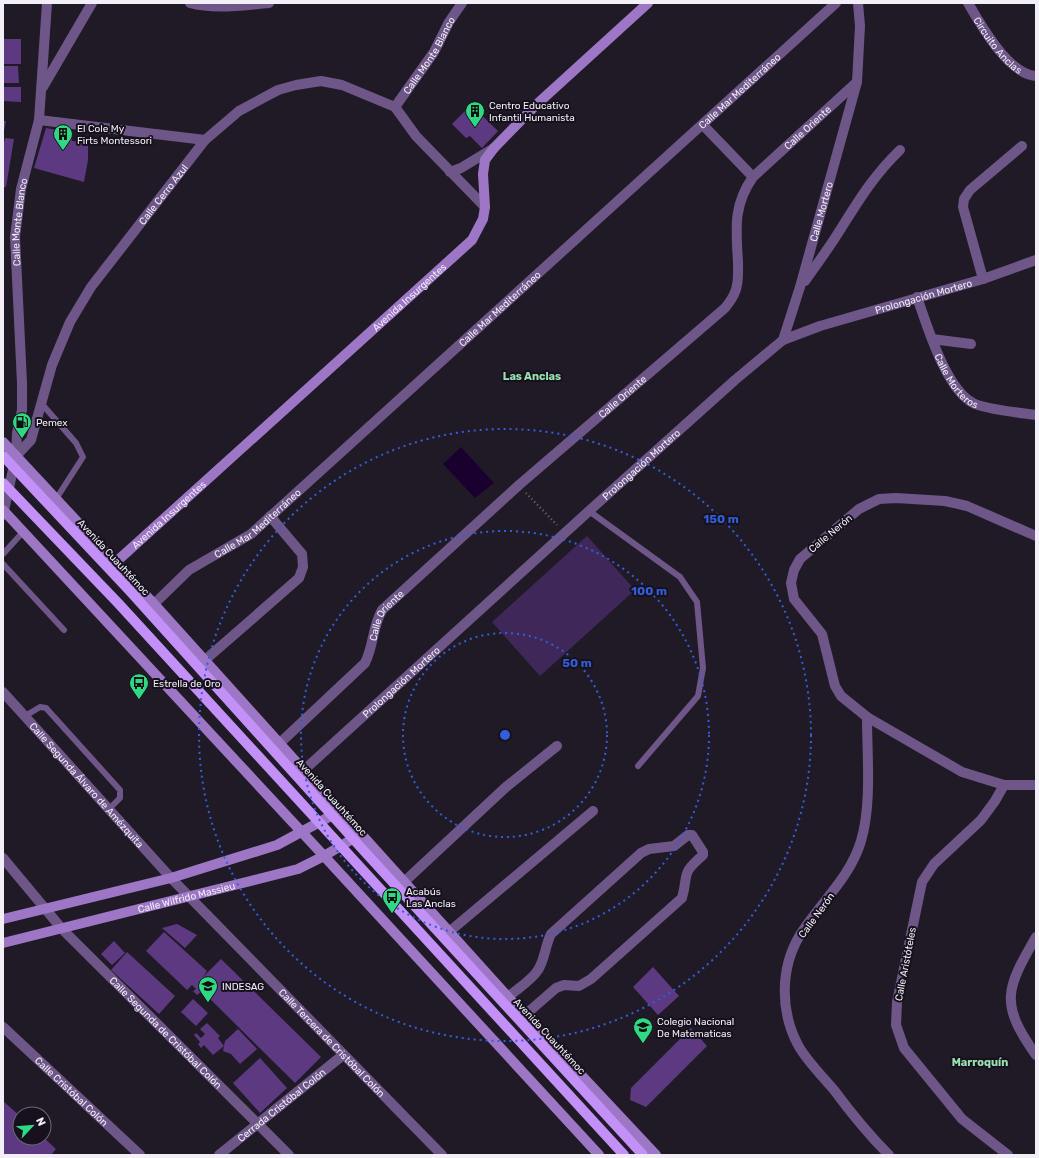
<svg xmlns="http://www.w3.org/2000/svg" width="1039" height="1158" font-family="Rubik,sans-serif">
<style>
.garden{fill:#402759}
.water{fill:#19002e}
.building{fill:#5d3981}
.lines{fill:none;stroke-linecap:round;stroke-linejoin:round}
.path{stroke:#6b6671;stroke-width:2.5;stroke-dasharray:1 3;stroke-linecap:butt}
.lane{stroke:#6e5788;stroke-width:6}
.street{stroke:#6e5788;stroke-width:10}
.secondary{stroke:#9d77c6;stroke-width:10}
.primary-bridge{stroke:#c290f7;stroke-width:10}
.ring{fill:none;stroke:#325edb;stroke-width:2;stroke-dasharray:2 4}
.labels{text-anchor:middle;stroke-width:4;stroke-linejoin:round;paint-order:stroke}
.street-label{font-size:10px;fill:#f2eff7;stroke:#16111c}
.poi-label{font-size:10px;fill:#f2eff7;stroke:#16111c;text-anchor:start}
.neighbourhood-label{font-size:11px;font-weight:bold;fill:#99e3b3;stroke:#16111c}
.centre{fill:#325edb;stroke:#16111c;stroke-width:2}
.ring-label{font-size:12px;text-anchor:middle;font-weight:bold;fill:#325edb;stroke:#16111c;stroke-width:4;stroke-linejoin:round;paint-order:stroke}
</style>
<rect width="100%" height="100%" fill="#201a26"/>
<path class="garden" d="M587 536 635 590 540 676 492 622Z"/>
<path class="water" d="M461 447 494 483 475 498 443 464Z"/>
<path class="building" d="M3 39H21V64H3Z
M3 66H18L19 83H3Z
M3 87H21V102L3 101Z
M471 105 498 131 482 148 470 136 466 138 452 124Z
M3 121H6L4 131H3Z
M46 128 72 133V141L88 142V160L84 182 34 168Z
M5 138 14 139 6 187H3V147Z
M177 924 197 935 185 948 162 928Z
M164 932 207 971 203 977 221 959 321 1057 295 1083 202 991 197 995 193 991 196 989 192 985 187 990 146 951Z
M114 941 125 953 112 965 101 954Z
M127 952 175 996 159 1014 111 970Z
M653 967 679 996 658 1015 633 987Z
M193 999 208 1013 196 1026 181 1012Z
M207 1023 220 1036 218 1038 224 1046 213 1055 204 1045 201 1048 198 1044 200 1042 194 1035 196 1033 201 1038 205 1034 200 1029Z
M691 1028 707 1046 646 1107 630 1100 631 1088Z
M238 1029 257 1049 240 1064 231 1054 223 1051 225 1041Z
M260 1058 287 1088 260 1113 233 1083Z
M3 1101 20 1116V1138H44L56 1149 51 1155H3Z"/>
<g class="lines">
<path class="path" d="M526 493 557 525"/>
<path class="lane" d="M41 403 76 443 83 457 56 499
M589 511 680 577 697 602 703 668 698 696 638 766
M3 554 23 532
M3 564 64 630
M25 716 40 707 46 708 120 790V798L109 809"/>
<g class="street">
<path d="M190 3C216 10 243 5 269 3"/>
<path id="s1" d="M968 3C980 24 1009 75 1036 76"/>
<path d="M43 87 92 3"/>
<path id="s2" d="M395 107 434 52 449 22 462 3"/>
<path d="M39 120 205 140"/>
<path d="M703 125 753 177"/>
<path d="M450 172 461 168 494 148"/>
<path d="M983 279 963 207 964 199 970 190 1022 146"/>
<path d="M805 281C815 267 825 253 835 238 856 205 871 178 900 150"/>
<path id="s3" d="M917 297C927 326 946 389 973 403 983 409 1022 413 1036 415"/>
<path d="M932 339 971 344"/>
<path id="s4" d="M783 340 800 287 857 82 860 26 858 3"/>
<path id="s5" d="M16 456 17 433 22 410V383L15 237 21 189 39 120 47 3"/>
<path id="s6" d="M3 515 16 456 31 440 52 365 70 322 91 287 205 140 239 111 278 90 296 85 321 81 342 85 395 107 416 136 485 207"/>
<path d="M1036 536 967 506 945 501 896 498 879 499 859 509 800 559 794 570 791 583 794 599 822 634 835 686 841 696 867 717 962 772 1004 785H1036"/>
<path id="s7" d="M154 604 189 570 251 534 836 3"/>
<path d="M205 660 299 578 303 567 302 554 270 516"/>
<path id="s8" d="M3 692 171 878 442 1155"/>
<path d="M867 717C867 756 872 804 861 841 850 878 820 903 800 935 780 968 780 1011 798 1045 806 1060 823 1077 834 1090 851 1113 869 1135 889 1155"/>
<path id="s9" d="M280 743 365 663C374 645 372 628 382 610L519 485 725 308C729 303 733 298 735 292 739 284 738 271 738 262 736 229 733 205 753 177L857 82"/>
<path id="s10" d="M304 770 589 511 735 380 783 340 820 326 983 279 1036 260"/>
<path d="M1004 785 995 801 981 820 934 864 922 882 897 1002 896 1025 904 1048 962 1119 1008 1155"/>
<path id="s11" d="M3 858 62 929 289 1155"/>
<path d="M404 882 506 787 557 746"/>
<path d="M449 932 593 811"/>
<path d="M1036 937C1006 989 999 1003 1036 1055"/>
<path d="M508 997C517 989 532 980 538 970 545 959 545 946 551 934L641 853 649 849 674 846 688 835H692L703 852V855C680 875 689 873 682 898L591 979 579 986 564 985 556 988 525 1015"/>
<path id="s12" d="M3 1027 140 1155"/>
<path id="s13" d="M219 1155 343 1055"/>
</g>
<g class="secondary">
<path d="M3 442 154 604 508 997 656 1155"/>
<path d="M3 510 324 856 599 1155"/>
<path id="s14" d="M116 562 472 240 483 219 485 207 483 174 485 160 494 148 536 105 648 3"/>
<path d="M3 919 171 878 277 845 340 811"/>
<path id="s15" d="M3 943 298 869 324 856 359 835"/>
</g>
<path class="primary-bridge" d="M3 456 129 590 365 852 643 1155
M3 483 118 603 624 1155"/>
</g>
<g class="ring">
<circle cx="505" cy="735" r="102"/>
<circle cx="505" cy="735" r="204"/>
<circle cx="505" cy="735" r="306"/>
</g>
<defs>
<symbol id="building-pin" viewBox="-11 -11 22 30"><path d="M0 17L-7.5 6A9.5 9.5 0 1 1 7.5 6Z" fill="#2fd883" stroke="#16111c"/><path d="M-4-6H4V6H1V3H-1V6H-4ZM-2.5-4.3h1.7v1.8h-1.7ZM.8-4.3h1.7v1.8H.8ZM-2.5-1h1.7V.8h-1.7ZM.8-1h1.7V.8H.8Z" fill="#111"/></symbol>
<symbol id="fuel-pin" viewBox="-11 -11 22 30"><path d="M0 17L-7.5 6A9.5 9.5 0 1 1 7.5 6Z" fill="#2fd883" stroke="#16111c"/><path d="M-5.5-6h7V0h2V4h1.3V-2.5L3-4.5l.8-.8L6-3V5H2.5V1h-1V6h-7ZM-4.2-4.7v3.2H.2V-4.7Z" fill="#111"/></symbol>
<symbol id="bus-pin" viewBox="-11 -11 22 30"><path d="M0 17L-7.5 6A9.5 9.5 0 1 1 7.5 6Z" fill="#2fd883" stroke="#16111c"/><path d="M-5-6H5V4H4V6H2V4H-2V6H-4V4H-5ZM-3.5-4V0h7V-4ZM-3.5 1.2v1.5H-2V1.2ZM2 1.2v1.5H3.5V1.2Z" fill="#111"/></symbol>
<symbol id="university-pin" viewBox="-11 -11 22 30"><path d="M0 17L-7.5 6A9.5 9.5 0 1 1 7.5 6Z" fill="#2fd883" stroke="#16111c"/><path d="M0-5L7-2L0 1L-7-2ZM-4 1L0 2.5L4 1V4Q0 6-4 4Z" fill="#111"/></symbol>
<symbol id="school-pin" viewBox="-11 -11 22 30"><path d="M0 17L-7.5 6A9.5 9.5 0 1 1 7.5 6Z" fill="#2fd883" stroke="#16111c"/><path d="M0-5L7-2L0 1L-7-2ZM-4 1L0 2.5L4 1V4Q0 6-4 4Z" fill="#111"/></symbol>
</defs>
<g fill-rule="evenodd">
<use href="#building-pin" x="464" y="100" width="22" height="30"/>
<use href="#building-pin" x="52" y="123" width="22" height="30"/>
<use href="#fuel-pin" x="11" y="411" width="22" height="30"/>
<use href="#bus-pin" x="128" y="672" width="22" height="30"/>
<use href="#bus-pin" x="381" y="886" width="22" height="30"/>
<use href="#university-pin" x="197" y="975" width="22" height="30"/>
<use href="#school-pin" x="632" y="1016" width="22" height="30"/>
</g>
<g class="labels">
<g class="street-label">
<text dy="4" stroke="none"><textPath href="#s1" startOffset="52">Circuito Anclas</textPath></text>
<text dy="4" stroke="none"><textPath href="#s2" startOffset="62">Calle Monte Blanco</textPath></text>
<text dy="4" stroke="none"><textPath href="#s7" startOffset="780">Calle Mar Mediterráneo</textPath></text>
<text dy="4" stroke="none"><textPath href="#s9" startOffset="841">Calle Oriente</textPath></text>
<text dy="4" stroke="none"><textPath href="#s6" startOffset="365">Calle Cerro Azul</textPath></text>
<text dy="4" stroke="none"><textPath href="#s4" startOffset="134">Calle Mortero</textPath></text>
<text dy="4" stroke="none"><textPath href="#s5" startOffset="235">Calle Monte Blanco</textPath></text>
<text dy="4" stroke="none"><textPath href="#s10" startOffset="791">Prolongación Mortero</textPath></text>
<text dy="4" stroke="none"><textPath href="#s14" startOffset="395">Avenida Insurgentes</textPath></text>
<text dy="4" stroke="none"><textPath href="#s7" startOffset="456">Calle Mar Mediterráneo</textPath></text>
<text dy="4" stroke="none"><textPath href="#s3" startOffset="94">Calle Morteros</textPath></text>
<text dy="4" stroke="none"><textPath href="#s9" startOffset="494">Calle Oriente</textPath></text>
<text dy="4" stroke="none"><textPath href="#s10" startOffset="455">Prolongación Mortero</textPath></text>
<text dy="4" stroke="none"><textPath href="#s14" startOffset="71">Avenida Insurgentes</textPath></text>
<text dy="4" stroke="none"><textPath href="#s7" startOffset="132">Calle Mar Mediterráneo</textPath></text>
<text transform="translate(830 533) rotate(-40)" y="4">Calle Nerón</text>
<text transform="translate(114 557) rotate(47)" y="4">Avenida Cuauhtémoc</text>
<text dy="4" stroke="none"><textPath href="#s9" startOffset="170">Calle Oriente</textPath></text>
<text dy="4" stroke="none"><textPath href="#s10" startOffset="131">Prolongación Mortero</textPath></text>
<text dy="4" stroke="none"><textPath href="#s8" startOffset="125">Calle Segunda Álvaro de Amézquita</textPath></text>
<text transform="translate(332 797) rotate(48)" y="4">Avenida Cuauhtémoc</text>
<text dy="4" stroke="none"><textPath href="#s15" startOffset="189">Calle Wilfrido Massieu</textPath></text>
<text transform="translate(816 915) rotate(-54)" y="4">Calle Nerón</text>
<text transform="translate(905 964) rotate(-79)" y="4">Calle Aristóteles</text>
<text dy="4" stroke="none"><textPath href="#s11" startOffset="239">Calle Segunda de Cristóbal Colón</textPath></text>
<text transform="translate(550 1036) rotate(47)" y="4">Avenida Cuauhtémoc</text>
<text dy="4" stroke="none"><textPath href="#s8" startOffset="481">Calle Tercera de Cristóbal Colón</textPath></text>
<text dy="4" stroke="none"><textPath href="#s12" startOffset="94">Calle Cristóbal Colón</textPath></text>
<text dy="4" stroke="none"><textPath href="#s13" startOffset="80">Cerrada Cristóbal Colón</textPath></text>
</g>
<g class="poi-label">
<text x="489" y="109">Centro Educativo<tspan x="489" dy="12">Infantil Humanista</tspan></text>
<text x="77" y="132">El Cole My<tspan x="77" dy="12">Firts Montessori</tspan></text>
<text x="36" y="426">Pemex</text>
<text x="153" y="687">Estrella de Oro</text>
<text x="406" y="895">Acabús<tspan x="406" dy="12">Las Anclas</tspan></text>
<text x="222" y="990">INDESAG</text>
<text x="657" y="1025">Colegio Nacional<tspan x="657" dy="12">De Matematicas</tspan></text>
</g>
<g class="neighbourhood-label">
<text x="532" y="380">Las Anclas</text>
<text x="980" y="1066">Marroquín</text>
</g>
</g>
<circle cx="505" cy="735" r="6" class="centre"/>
<g class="ring-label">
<text x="721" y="523">150 m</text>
<text x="649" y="595">100 m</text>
<text x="577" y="667">50 m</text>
</g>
<rect width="1039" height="1158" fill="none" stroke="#f2eff7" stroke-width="8"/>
<g transform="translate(32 1126) rotate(64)"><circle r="19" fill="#16111c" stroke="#6e6a74"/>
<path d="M0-3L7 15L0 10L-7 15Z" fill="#2fd883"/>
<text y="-6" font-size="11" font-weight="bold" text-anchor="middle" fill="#f2eff7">N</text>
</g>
</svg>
